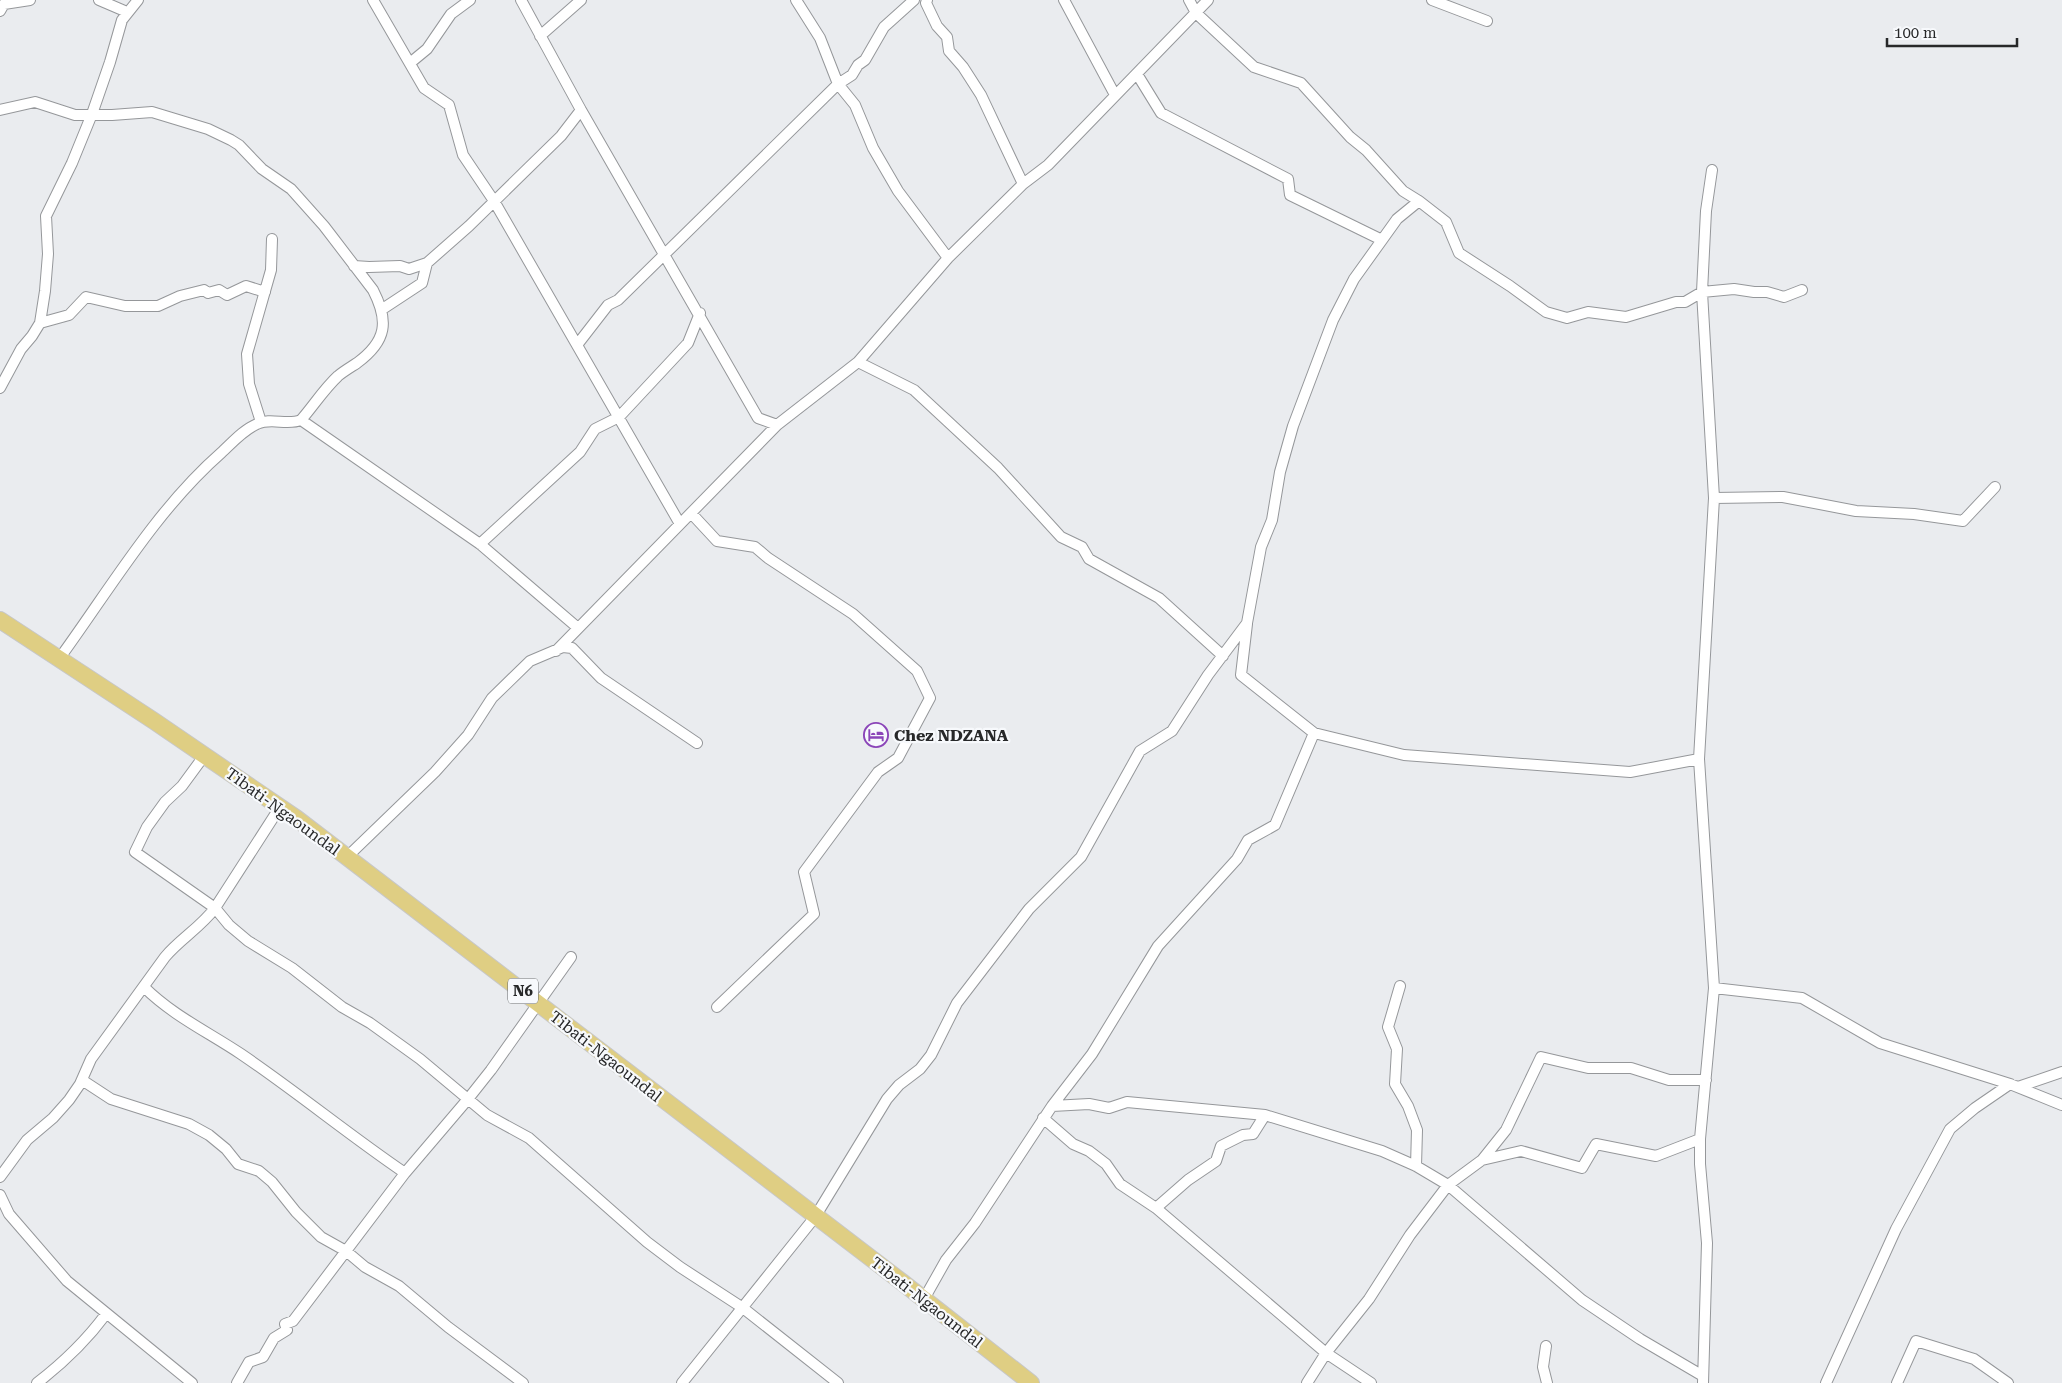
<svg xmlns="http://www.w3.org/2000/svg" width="2062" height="1383" font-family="'Roboto Serif',serif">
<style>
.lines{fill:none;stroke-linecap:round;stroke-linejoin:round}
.minor-casing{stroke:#95979a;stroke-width:12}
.trunk-casing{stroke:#c7c7c7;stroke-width:18}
.minor{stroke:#fff;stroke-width:10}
.trunk{stroke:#dfce83;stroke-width:16}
.labels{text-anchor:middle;stroke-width:4.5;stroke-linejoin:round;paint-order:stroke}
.shield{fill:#f7f9fc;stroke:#656768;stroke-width:1}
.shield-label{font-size:15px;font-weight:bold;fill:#272829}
.poi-label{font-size:16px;font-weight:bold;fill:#272829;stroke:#f7f9fc;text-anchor:start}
.street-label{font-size:16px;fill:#272829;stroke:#f7f9fc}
</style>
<rect width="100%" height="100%" fill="#eaecef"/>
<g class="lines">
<defs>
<path id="minor" d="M99 0 127 12
M373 0 424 88 449 105 463 155 494 201 680 524
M521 0 581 110 758 418 777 425
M796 0 820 38 838 84 855 105 873 148 898 191 948 258
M927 0 926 3 937 26 947 37 949 51 963 67 981 95 1023 184
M1064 0 1115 95
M1189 0 1196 13 1254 67 1301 83 1350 137 1366 150 1403 191 1419 201
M1432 0 1487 21
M0 11 4 4 30 0
M540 36 581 0
M410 63 427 49 451 14 470 0
M1137 74 1161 113 1288 179 1290 195 1382 240
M0 110 35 102 75 115H112L152 112 208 129 231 140 239 145 262 169 291 189 324 226 373 290C389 321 387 341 357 363 351 367 344 371 338 376 324 389 314 405 301 420 287 426 271 417 257 424 243 430 232 443 221 453 156 510 110 589 59 659
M354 266 369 267 400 266 409 269 427 263 469 226 561 136 581 110
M381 310 422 283 427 263
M40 323 69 315 86 297 125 306H158L180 296 204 290 208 293 219 290 227 295 246 286 265 292
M577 345 608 305 618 300 838 84 852 75 858 65 865 60 884 27 914 0
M858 362 914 390 998 468 1061 537 1082 547 1089 559 1159 598 1223 656
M0 388 21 349 32 336 40 323 45 291 48 254 46 216 72 163 92 114 110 62 122 20 138 0
M301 420 480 544 578 628
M261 422 249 384 247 354 271 270 272 239
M1714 498 1783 497 1856 511 1914 514 1963 521 1995 487
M691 513 717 541 755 547 768 558 853 614 917 671 930 698 898 758 878 772 804 872 814 914 717 1007
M480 544 580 452 595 429 619 417 688 343 700 313
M1247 624 1241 675 1314 733 1404 755 1630 772 1699 759
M556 651 777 425 858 362 948 258 1023 184 1048 165 1208 0
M280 807 215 908 229 925 248 941 292 968 342 1007 370 1023 420 1059 487 1115 529 1138 647 1242 680 1267 743 1308 838 1383
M347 857 435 772 468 735 492 698 530 661 563 647 572 648 601 678 697 743
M1400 986 1388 1027 1397 1049 1395 1084 1408 1106 1417 1130 1416 1166
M144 987C172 1015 208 1032 241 1054 297 1092 349 1135 405 1173
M1714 988 1802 998 1880 1043 2010 1084 2062 1105
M82 1080 111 1099 189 1124 209 1135 226 1149 238 1164 259 1171 272 1182 296 1212 321 1237 346 1251 365 1267 399 1286 448 1327 523 1383
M2018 1087 2062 1072
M1052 1106 1089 1104 1109 1108 1127 1102 1265 1115 1382 1151 1416 1166 1448 1185 1482 1160 1521 1151 1582 1168 1596 1144 1656 1156 1700 1139
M1043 1118 1073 1144 1089 1151 1106 1164 1120 1184 1156 1208 1326 1353 1371 1383
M1482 1160 1506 1130 1541 1057 1588 1068H1631L1669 1080H1706
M0 1177 27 1140 53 1118 69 1100 80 1084 91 1059 165 957C180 939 201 927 215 908L135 852 147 827 165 802 182 786 204 756
M0 1195 9 1214 67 1281 192 1383
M1156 1208 1188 1180 1216 1161 1221 1146 1243 1135 1253 1134 1265 1115
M924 1299 946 1260 975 1223 1052 1106 1092 1054 1158 946 1237 859 1248 840 1275 825 1314 733
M1546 1346 1543 1367 1547 1383
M37 1383C63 1363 86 1341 106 1314
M237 1383 249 1362 263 1357 274 1338 287 1330 285 1324 293 1321 405 1173 468 1099 491 1070 571 957
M682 1383 815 1217 887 1099 899 1085 920 1069 931 1055 957 1003 1029 909 1081 857 1140 751 1172 731 1208 675 1247 623 1261 547 1272 520 1280 472 1293 426 1333 320 1354 279 1382 240 1397 219 1419 201 1446 222 1459 253 1510 286 1546 312 1567 318 1588 312 1626 317 1676 302H1685L1702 292 1734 289 1754 292H1767L1784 297 1802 290
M1307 1383 1326 1353 1369 1299 1410 1235 1448 1185 1582 1300 1640 1339 1703 1376
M1703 1383 1707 1243 1700 1164V1139L1714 988 1699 759 1714 498 1702 292 1706 211 1712 170
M1826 1383 1896 1229 1950 1129 1975 1108 2010 1084
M1897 1383 1916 1341 1974 1359 2008 1383"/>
<path id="trunk" d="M0 620 154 721 296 818 902 1282 1031 1383"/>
</defs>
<use href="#minor" class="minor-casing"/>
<use href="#trunk" class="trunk-casing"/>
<use href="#minor" class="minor"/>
<use href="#trunk" class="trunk"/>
</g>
<defs>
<symbol id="hotel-ring" viewBox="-11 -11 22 22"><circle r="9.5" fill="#f7f9fc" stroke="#8b45b8" stroke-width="1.5"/><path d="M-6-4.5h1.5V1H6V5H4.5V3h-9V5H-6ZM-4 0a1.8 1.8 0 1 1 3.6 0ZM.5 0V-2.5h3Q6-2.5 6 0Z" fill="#8b45b8"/></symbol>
</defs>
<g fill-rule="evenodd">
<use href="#hotel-ring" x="862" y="721" width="28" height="28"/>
</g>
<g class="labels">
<rect class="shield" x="508" y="978.5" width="30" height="25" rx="4"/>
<g class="shield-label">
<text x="523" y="996">N6</text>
</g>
<g class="poi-label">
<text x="894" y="741">Chez NDZANA</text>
</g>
<g class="street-label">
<text transform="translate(283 811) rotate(36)" y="6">Tibati-Ngaoundal</text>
<text transform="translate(606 1056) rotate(38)" y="6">Tibati-Ngaoundal</text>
<text transform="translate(927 1302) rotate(38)" y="6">Tibati-Ngaoundal</text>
</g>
</g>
<path d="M1887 38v8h130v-8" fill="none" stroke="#272829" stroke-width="2.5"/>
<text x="1894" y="38" font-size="15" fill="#272829" stroke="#f7f9fc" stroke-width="4" paint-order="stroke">100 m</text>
</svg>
